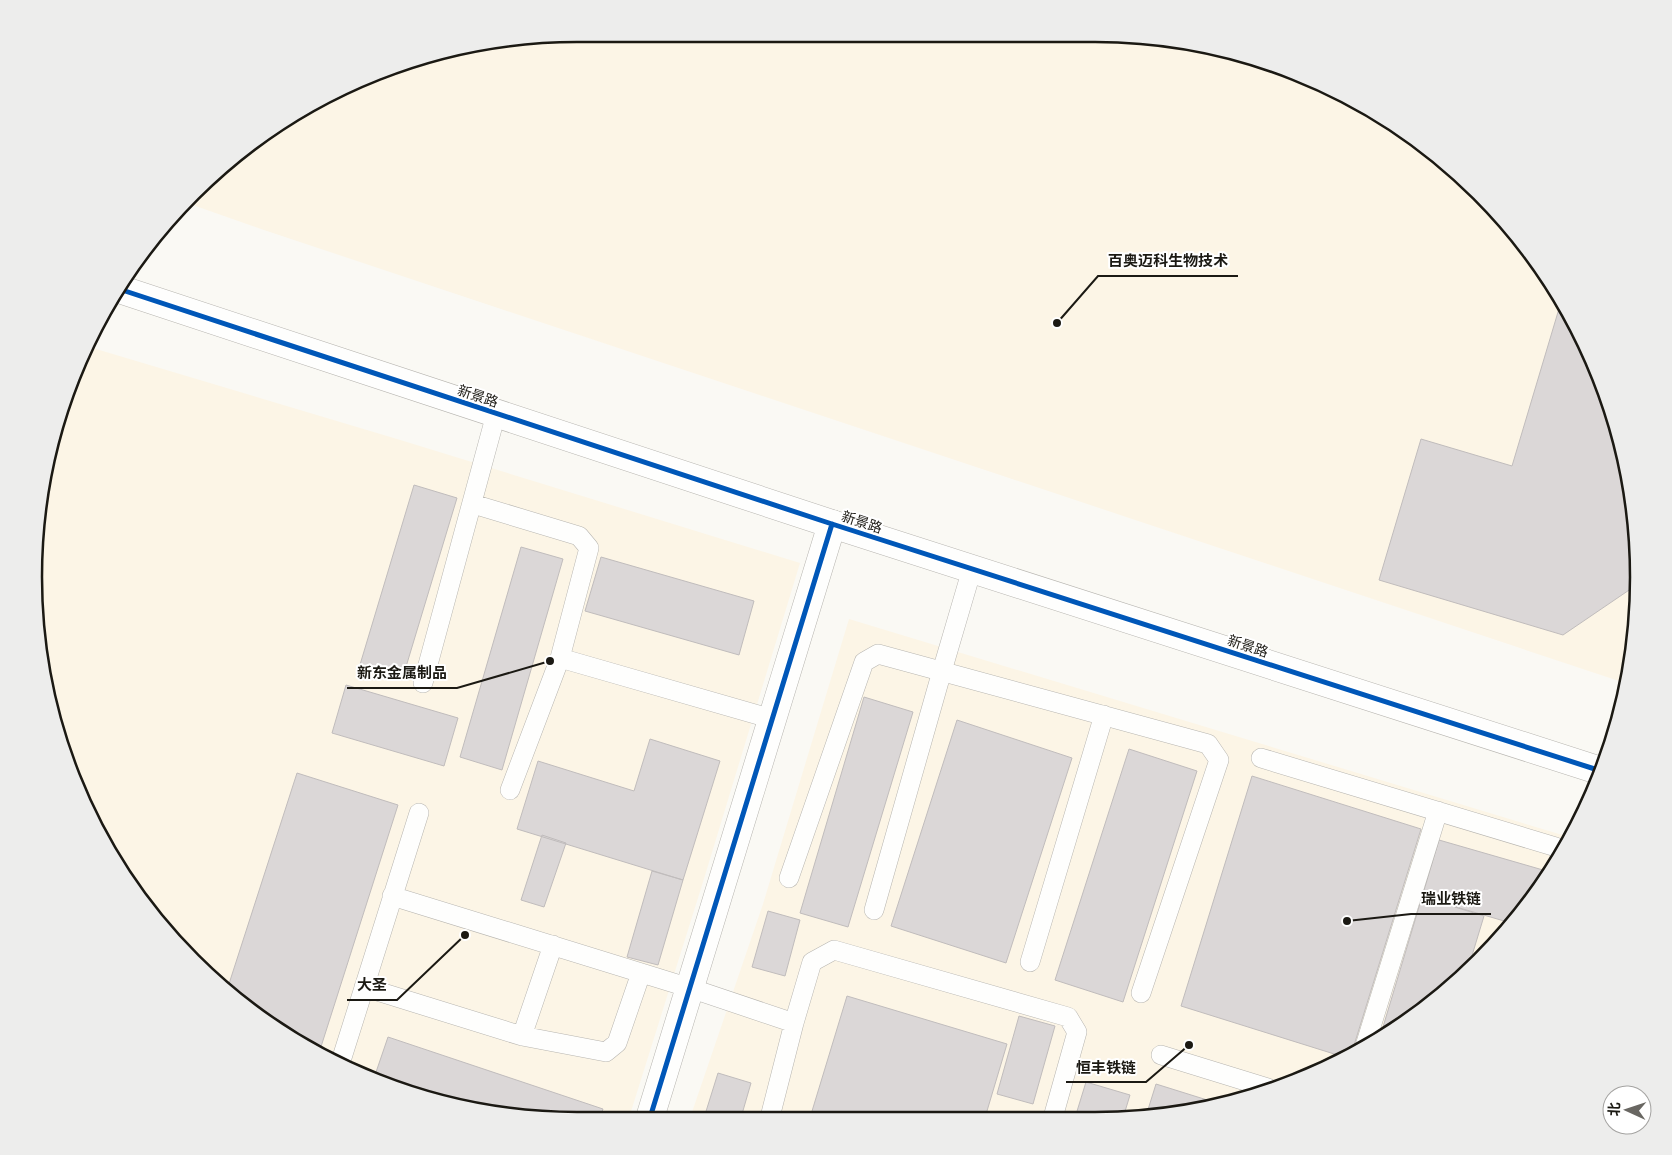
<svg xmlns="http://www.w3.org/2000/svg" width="1672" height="1155" font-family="'Fira Sans Condensed','Noto Sans SC',sans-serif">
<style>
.built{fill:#fcf5e6}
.building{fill:#dbd7d7;stroke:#c0bcbc}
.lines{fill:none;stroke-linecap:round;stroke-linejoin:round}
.service-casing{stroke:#b7b5b0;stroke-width:20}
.minor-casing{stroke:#b7b5b0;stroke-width:29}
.tertiary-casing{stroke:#b7b5b0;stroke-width:29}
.service{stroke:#fefefd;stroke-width:19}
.minor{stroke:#fefefd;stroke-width:28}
.tertiary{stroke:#fefefd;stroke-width:28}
.cycleway-casing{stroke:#fff;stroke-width:8}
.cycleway{stroke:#0057b8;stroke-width:5}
.labels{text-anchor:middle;stroke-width:4;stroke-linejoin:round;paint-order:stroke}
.street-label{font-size:14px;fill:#1b1913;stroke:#fff}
.rim{fill:none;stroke:#1b1913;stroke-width:2.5}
.leader{fill:none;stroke:#1b1913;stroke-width:2}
.callout-dot{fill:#1b1913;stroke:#fff;stroke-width:2}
.callout-label{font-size:15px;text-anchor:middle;font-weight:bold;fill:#1b1913;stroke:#fff;stroke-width:4;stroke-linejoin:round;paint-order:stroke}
</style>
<rect width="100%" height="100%" fill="#faf9f4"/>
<path class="built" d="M578 34H1095L1200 44 1335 90 1425 146 1479 193 1547 276 1597 370 1628 472 1638 578 1628 684 264 230 187 203 276 125 337 90 437 52Z
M86 346 397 439 800 563 703 882 628 1121H577L471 1111 369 1080 275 1029 193 962 126 880 90 818 44 683 35 613 38 507 75 369Z
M849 619 1569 837 1546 880 1479 962 1425 1009 1335 1065 1200 1111 1095 1121H689L763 904Z"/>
<path class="building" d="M1561 302 1597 370 1628 472 1638 578V584L1563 635 1379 580 1421 439 1512 466Z
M414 485 457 498 402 680 359 668Z
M521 547 563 559 502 770 460 757Z
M601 557 754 601 739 655 585 611Z
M346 685 458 718 444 766 332 733Z
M864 697 913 712 848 927 800 913Z
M957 720 1072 758 1006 963 891 926Z
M650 739 720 761 683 880 517 829 538 761 634 791Z
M1129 749 1197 771 1123 1002 1055 980Z
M297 773 398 805 319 1053 275 1029 227 990Z
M1252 776 1421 829 1351 1055 1347 1058 1181 1006Z
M542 835 566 843 544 907 521 900Z
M1439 840 1543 870 1537 892 1511 923 1422 897Z
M652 871 683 880 658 965 627 957Z
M1422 897 1484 916 1467 972 1425 1009 1380 1037Z
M768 911 800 920 785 976 752 967Z
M847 996 1007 1044 984 1121H809Z
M1019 1016 1055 1026 1033 1104 997 1094Z
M388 1037 603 1109 599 1121H578L471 1111 373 1081Z
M718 1073 751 1083 740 1121H703Z
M1086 1082 1130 1095 1123 1118 1095 1121H1074Z
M1156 1084 1220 1104 1200 1111 1146 1116Z"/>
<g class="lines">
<defs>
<path id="service" d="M473 504 579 536 589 548 560 658 510 790
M560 658 772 719
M423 683 496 414
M1261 758 1556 847 1560 854
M789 878 864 662 878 654 1208 744 1219 760 1141 993
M392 896 690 988 794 1023 812 962 834 950 1068 1017 1077 1032 1052 1121
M874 910 942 671 972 569
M1030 962 1104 715
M364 987 522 1036 606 1052 617 1043 641 973
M522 1036 553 945
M1365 1046 1438 811
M1161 1055 1268 1088
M340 1064 419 813
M769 1121 794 1023"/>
<path id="minor" d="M649 1121 832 524"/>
<path id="tertiary" d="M119 289 832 524 1601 771"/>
</defs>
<use href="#service" class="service-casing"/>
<use href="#minor" class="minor-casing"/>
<use href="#tertiary" class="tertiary-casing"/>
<use href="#service" class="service"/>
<use href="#minor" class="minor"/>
<use href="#tertiary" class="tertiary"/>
<defs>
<path id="cycleway" d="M119 289 832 524 1601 771
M649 1121 832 524"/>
</defs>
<use href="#cycleway" class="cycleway-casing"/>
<use href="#cycleway" class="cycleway"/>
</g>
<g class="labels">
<g class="street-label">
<text transform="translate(478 396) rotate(18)" y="5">新景路</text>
<text transform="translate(862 522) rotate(18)" y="5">新景路</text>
<text transform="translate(1248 646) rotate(18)" y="5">新景路</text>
</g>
</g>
<path d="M0 0H1672V1155H0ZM577 42H1095A535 535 0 0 1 1630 577V577A535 535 0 0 1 1095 1112H577A535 535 0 0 1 42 577V577A535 535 0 0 1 577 42Z" fill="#ededec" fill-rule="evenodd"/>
<path class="rim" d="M577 42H1095A535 535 0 0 1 1630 577V577A535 535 0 0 1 1095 1112H577A535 535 0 0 1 42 577V577A535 535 0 0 1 577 42Z"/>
<path class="leader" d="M1057 323L1098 276H1238M550 661L457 688H347M1347 921L1411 914H1491M465 935L397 1000H347M1189 1045L1146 1082H1066"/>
<g class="callout-dot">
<circle cx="1057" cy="323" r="5"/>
<circle cx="550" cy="661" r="5"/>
<circle cx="1347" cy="921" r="5"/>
<circle cx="465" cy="935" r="5"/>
<circle cx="1189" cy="1045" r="5"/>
</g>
<g class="callout-label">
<text x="1168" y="266">百奥迈科生物技术</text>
<text x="402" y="678">新东金属制品</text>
<text x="1451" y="904">瑞业铁链</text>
<text x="372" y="990">大圣</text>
<text x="1106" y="1073">恒丰铁链</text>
</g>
<g transform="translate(1627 1110) rotate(273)"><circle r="24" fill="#ffffff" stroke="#a4a3a1"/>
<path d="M0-4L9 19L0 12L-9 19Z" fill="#696762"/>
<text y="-8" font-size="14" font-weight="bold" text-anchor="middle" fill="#1b1913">北</text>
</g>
</svg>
